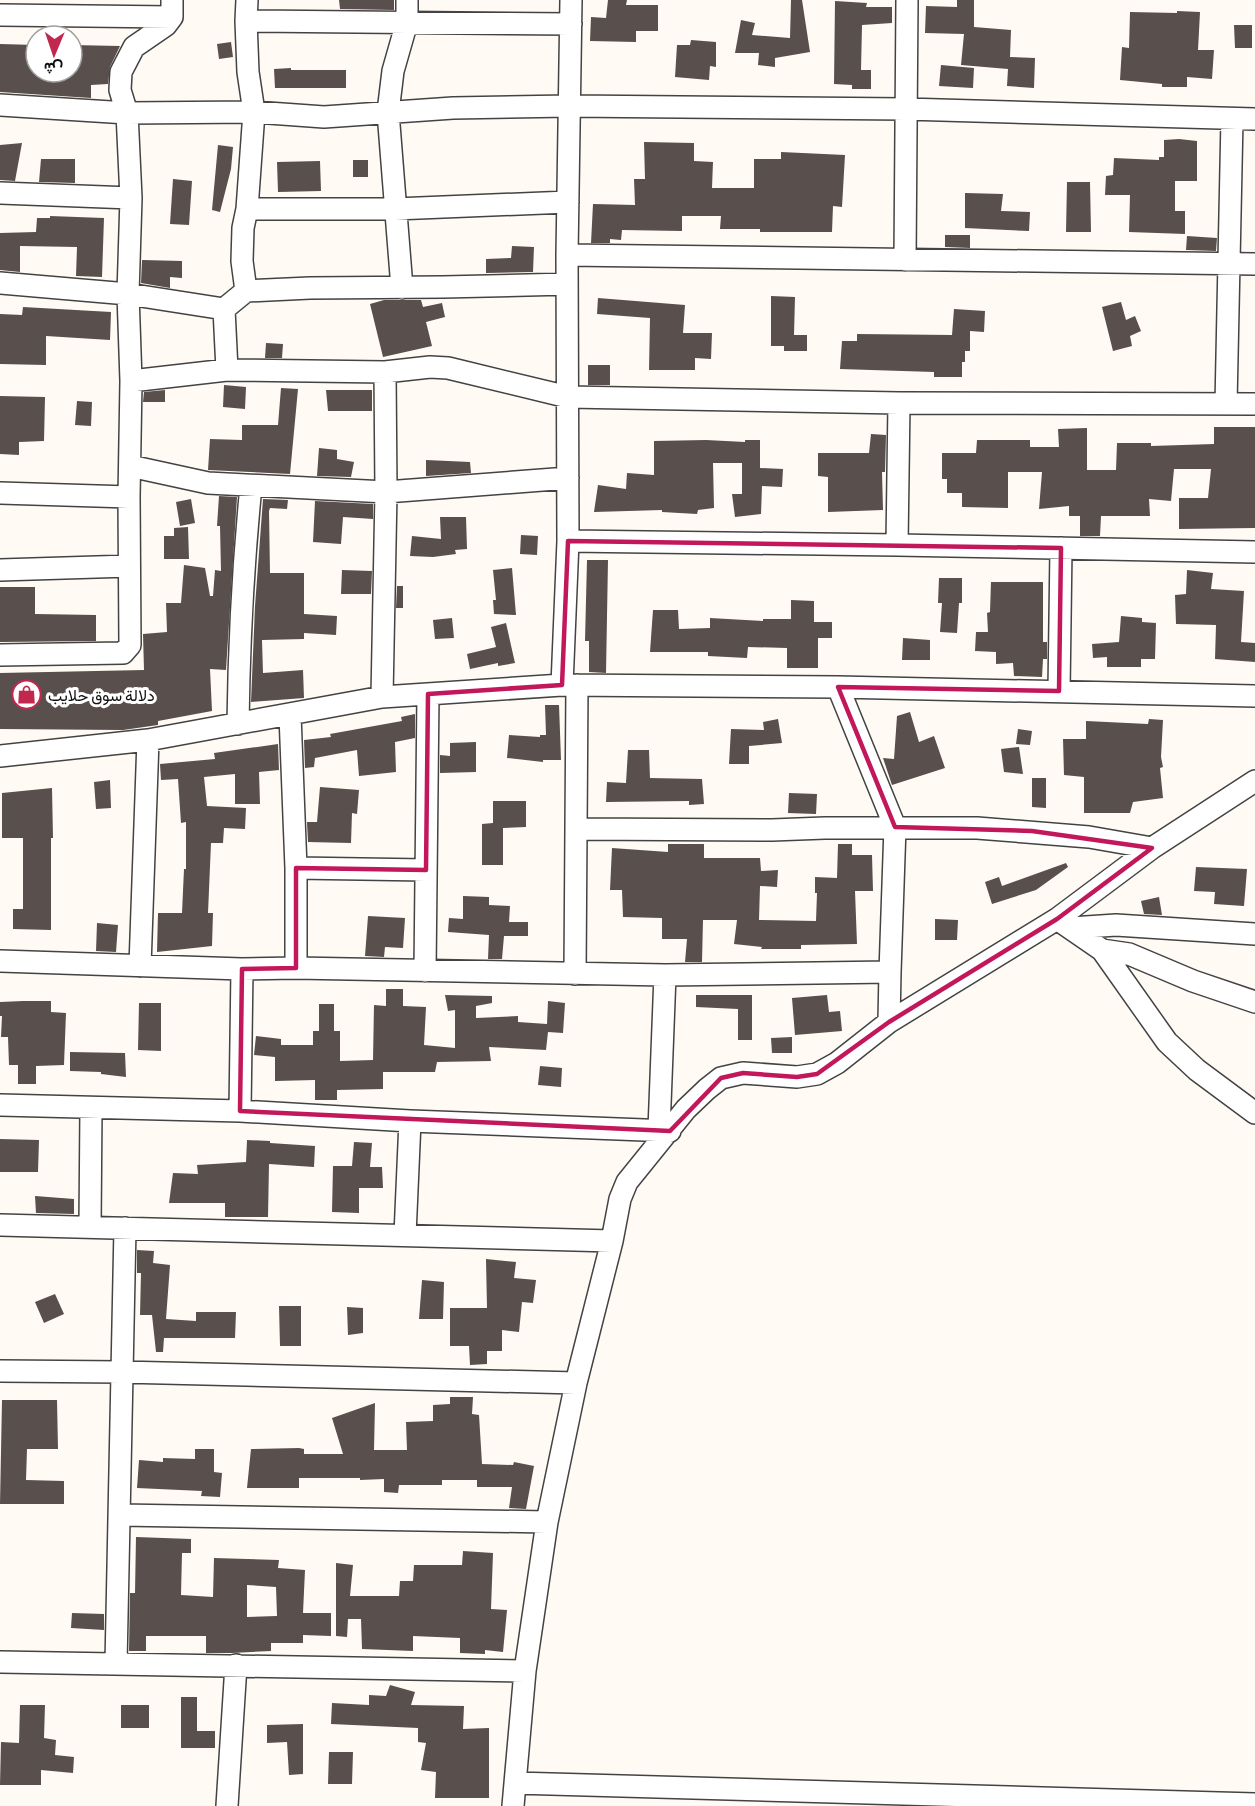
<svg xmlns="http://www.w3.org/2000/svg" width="1255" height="1806" font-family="'Crimson Pro',Vazirmatn,serif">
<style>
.building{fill:#594f4c;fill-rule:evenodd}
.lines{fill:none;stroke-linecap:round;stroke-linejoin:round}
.minor-casing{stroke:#434343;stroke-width:24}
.minor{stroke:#fff;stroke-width:21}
.marked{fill:none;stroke:#c2185b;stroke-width:4.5;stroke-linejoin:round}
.labels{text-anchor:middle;stroke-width:6;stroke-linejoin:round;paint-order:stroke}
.poi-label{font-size:16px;fill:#101010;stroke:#fff;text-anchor:start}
</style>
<rect width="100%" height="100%" fill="#fffaf3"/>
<path class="building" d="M339 0H394V10L340 9Z
M608 0H627L626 5H658V31H636V42L590 41 591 17 606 18Z
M791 0H802L810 52 775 58V67L758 65 759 53H735L741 20 755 23 752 35 790 38Z
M957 0H974V27L1011 30 1010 57 1035 58 1034 88 1007 86 1008 69 961 65 964 34 925 33 926 6 957 7Z
M835 1 867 3 866 7H892V23L862 25 861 70H871V89H852V85L834 84Z
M1177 11 1200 12 1198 50H1214L1212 79 1187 77V87H1162V84L1120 80 1122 47 1129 48 1130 12 1177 13Z
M1234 25H1252V48H1235Z
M691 40 716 42V67L710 66 709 80 675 77 677 45H690Z
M231 42 233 57 219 59 217 44Z
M0 44 36 45V72H72V45L120 46 110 67 108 84 91 85V98L0 92Z
M941 65 974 68 973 88 939 86Z
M291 68V70H346V88H275L274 69Z
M1179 139 1197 141V181H1175V211H1185V234L1129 232 1130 195H1105L1106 176 1113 175 1114 158 1159 160V157H1164V140Z
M644 142 694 143V161L713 162 712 188H754V159H781V152L845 155 842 207 833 206 832 232H760V229H720L721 216H682V231L622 230 621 240 610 239V243H591L593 204 635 205 634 179H645Z
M22 143 15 181 0 180V145Z
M218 145 233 147 231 169 220 212 212 210Z
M41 159H75V183L39 182Z
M353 160H368V177H353Z
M320 161 321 191 278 192 277 162Z
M173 179 192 181 189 225 170 224Z
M1067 182H1090L1091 232H1066Z
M965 193 1003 194 1001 211 1030 212 1029 231 965 228Z
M50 216 104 218 102 277 76 276 77 247 20 246V272L0 270V233L36 232 37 218H50Z
M945 235H970V248L945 247Z
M1187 236 1217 238 1216 251 1186 250Z
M512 246 534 247 533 272 486 273V259L511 258Z
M142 260 182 261V278L170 277V288L141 283Z
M771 296 795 297 794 335H807V351H784V346H771Z
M598 298 685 305 683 333H712L711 359 695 358V370H649L650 318 597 314Z
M384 300H421L423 307 442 303 445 317 426 322 432 346 383 357 370 304Z
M1121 302 1126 320 1135 316 1141 331 1130 336 1132 346 1113 351 1102 307Z
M23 307 111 312 110 340 46 336V365L0 364V314L22 315Z
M954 309 985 311 984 332 970 331V351H965V362H962V377H934V372L840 369 842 341H857V334L952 335Z
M266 343 283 344 282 358H265Z
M588 365H610V385H588Z
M224 385 246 387 245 409 223 407Z
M281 388 298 389 290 474 208 470 210 439 242 440V425H278Z
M165 390V402H143L144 392Z
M326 390H372V411H328Z
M0 396 45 397 44 441 19 442V455L0 454Z
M77 401 92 402 91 426 75 425Z
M1214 427H1255V528L1179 529V498H1208L1211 469H1174L1171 501 1149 499 1150 516H1101L1100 536H1080V516H1069V506L1039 509 1042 472H1008V508L962 507V493H947V479H942V453H976L977 440H1030V447H1059L1058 429 1087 428V470H1116L1117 443H1151V446L1214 444Z
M871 434 886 435 885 472H882L883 510 828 512V477L818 476V453H869Z
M706 440 745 442V440H760V468L783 469 782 487 762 486 761 514 735 517 732 494H742V463H713L714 508 698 510 697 514 662 512V510L594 512 598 485 626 489 627 473 654 475V441Z
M319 448 337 450V459L354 462 351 477 317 476Z
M426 460 470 462 471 473 426 476Z
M219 496 237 497 226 670 210 669 212 711 158 721V725L123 730 0 729V673L144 670 143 634 167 632 166 603H181L184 565 205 568 210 596H213L215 570 221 571 220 526H217Z
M191 499 195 523 180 526 176 502Z
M263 499 288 500 287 509 270 508 269 511 270 573H304V614L337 616 336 635 304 633V639L262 640 263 673 303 670 304 698 251 702 255 606Z
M315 501 373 504V519L343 517 341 544 313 542Z
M440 517H466L467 549 455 550 456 554 433 557 410 556 412 536 441 539Z
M188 527 189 559H164V536H174V528Z
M521 535 538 536 537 555 520 554Z
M587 560H608L606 673 589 672V641H585Z
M512 568 516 615 494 614 493 600H496L493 570Z
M342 570 372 571 371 594H341Z
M1187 570 1213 573 1211 589 1244 591 1241 642 1255 643V662L1215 659 1216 625 1176 624 1175 595 1186 594Z
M939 578H962V603H959L957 633 940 632 942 603H938Z
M991 582H1043V642H1047V659H1043L1042 677 1014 676 1013 663 996 664V652L975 651 976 632H988L987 613 990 612Z
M397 586H403V608H396Z
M0 587H35V614L96 615V641L0 642Z
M791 600 814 601V622H832V638H818V668H787V648L748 647 747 658 708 656V652H650L653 610H678L679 629 710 628V618L763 621V619H791Z
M1121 616 1142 618V622L1156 623 1155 659H1141V667H1107V657L1093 658 1092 644 1119 642Z
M452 618 454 638 435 639 433 620Z
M506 623 515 663 498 666V663L470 669 467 654 496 647 491 627Z
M903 638 930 640V660H902Z
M545 705H559L561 760H543V762L507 758 509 735 540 737V735H546Z
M910 712 919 742 934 736 945 768 892 785 883 758 894 759 897 716Z
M415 714V738L395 742 396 772 359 776 357 750 315 758 314 767 305 768 304 740 331 737 330 734 402 721 401 717Z
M778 719 782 743 749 746V764H729L731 729 764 730 763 722Z
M1149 719 1163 720 1161 757 1163 767 1160 768 1163 798 1133 802 1130 813H1084V777L1064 775 1063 739H1086V721L1148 724Z
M1018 729 1032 731 1030 745 1016 744Z
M476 742V772L440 773V755L450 756V743Z
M278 744 279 770 259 772 260 804H235V774L204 777 207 806 246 808 245 829 224 828 223 843H211L208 913H213L212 946 157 952 158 913H182L184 869H186V822L181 823 178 779 161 780 160 764 215 759 214 753Z
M1019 747 1023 774 1004 772 1001 749Z
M628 750H649L650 778 702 779 704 804 689 805V801L606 802 607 782 626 783Z
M1032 778H1046V808L1032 807Z
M110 780 111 808 96 809 94 782Z
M320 787 359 790 357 814 352 813 351 843 308 842 307 822H317Z
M52 788 53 838H51V930L13 929V909H23V838H2V793Z
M789 793 817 794 816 814 788 813Z
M493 801H526V827L503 828V865H482V824L493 823Z
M668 844H704V858H760L761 871 778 870 777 887 760 886 759 920 816 921 817 893H815V877L837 878 838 844H852V855H872L873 891H855L857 944 801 945V949H761L762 947 734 944 737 920H703L702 962H685L687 939H662V918L623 917 622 890H610L612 848 668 852Z
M1066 863 1068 867 1036 890 992 904 985 882 999 877 1002 886Z
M1196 867 1247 869 1244 906 1214 904 1215 892 1194 891Z
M463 896 489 897V905L510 906 509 922H528V936H504L502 959H488L489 935 448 932 449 918 463 919Z
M1159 897 1162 915 1144 914 1141 901Z
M368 916 405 918 403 948 385 947 384 957 365 956Z
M935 919 958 920 957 940H935Z
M97 923 118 925 116 952 96 951Z
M386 989H403V1006L426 1007 424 1045 455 1048V1010L448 1011 445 995 492 996V1003L476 1006V1018L518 1016V1022L547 1024 548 1001 565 1003 563 1033 548 1032 546 1050 489 1047 491 1061 437 1062 435 1072H383V1089L337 1090V1100H315V1080L275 1081V1057L254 1055 256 1036 281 1039V1045H313V1031H319V1004H334V1031H340V1061L373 1060 374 1005 386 1006Z
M696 995H752V1040H738V1009L696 1007Z
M827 995 829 1012 840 1011 842 1031 795 1035 792 998Z
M23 1001H51V1012L66 1013 64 1065 36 1066V1084H18V1065H9L8 1037H1L2 1016H0V1002Z
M139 1003H161V1051L138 1050Z
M792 1037V1053H772L771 1038Z
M70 1052 125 1053 126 1077 101 1074V1072L70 1071Z
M540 1066 562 1068 561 1087 538 1085Z
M0 1139 39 1140 38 1172H0Z
M247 1140 270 1141V1143L315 1146 314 1167 269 1164 268 1217H225V1203H169L173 1173 198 1174 197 1165 246 1162Z
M354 1142 372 1143 370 1167H382L383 1188H359V1213L332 1212 333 1166H352Z
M35 1196 74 1199V1214L36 1213Z
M137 1250 154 1251 153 1263 170 1265 166 1319 196 1321V1312H236L235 1338H164L163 1352H156L152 1315H140L141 1273H137Z
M486 1259 516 1262 514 1278 536 1280 533 1303 522 1302 519 1332 502 1330V1351H487V1364L470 1365 469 1346H450V1308H487Z
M422 1280 444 1282 443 1319H419Z
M55 1294 64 1314 44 1323 35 1302Z
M279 1306H301V1346H280Z
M347 1307 363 1308V1333L348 1335Z
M450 1397H473L472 1414 479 1415 482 1464 513 1465 514 1462 534 1466 526 1509 509 1508 512 1487H477V1480H442V1485H399L398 1493 384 1492V1479L360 1480V1478H299V1488H247L251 1449 299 1448 304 1449V1454H343L332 1418 375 1403 374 1450H407L406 1422 433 1421V1405L450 1404Z
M2 1400H57L58 1449H27L26 1480 64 1481V1504H0Z
M195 1449H214V1472L222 1473 220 1497 201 1496 202 1491 137 1488 139 1460 163 1462V1458L195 1459Z
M136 1537 191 1539V1553H182L181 1595 213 1597 214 1558 279 1560 278 1568 305 1570 303 1613H331V1636L303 1635V1643H271V1651L232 1653H206V1636H146V1651H129L130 1593H135ZM247 1585 276 1587 277 1616 247 1617Z
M463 1551 493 1553 491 1609 507 1610 503 1652 485 1650V1654L460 1653V1638L413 1636V1651L362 1649 361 1619H348L347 1637 336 1636V1563L353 1565 350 1596H399L400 1581H413L414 1565H462Z
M72 1613 104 1614V1630L71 1628Z
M390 1685 415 1692 411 1705 464 1706 463 1729 489 1728V1798H435L436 1772 421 1770 426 1743 418 1742V1728L331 1724 332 1703 369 1705V1695L386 1696Z
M181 1697H197V1731H215V1748H181Z
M20 1705H45L44 1738 56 1740 55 1755 74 1757 73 1773 41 1770V1785H0L1 1742 19 1743Z
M121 1705H149V1728H121Z
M303 1724V1774L289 1775 287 1742 267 1743V1725Z
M329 1752H353L352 1784H328Z"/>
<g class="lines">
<defs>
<path id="minor" d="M0 15 172 17
M246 21 571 24
M0 105 127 113 254 112 324 117 453 108 569 106 906 109 1255 119
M0 193 131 198
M247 209H395L568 202
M567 255 1255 264
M905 260 907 0
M0 283 128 294 224 309 227 370
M402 288 388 112 393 71 407 22V0
M246 291 242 261 243 228 247 209 254 112 248 72 246 21 247 0
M224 309 246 291 310 288 443 287 567 284
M131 381 227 370 385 372 430 367 448 368 568 397 899 403 1255 404
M1226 404 1232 119
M130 466 208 483 386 492 568 478
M0 493 129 497
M568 541 897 545 1255 552
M897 545 899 403
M0 570 129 566
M0 655 123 653 130 645 129 497 131 381 128 294 131 198 127 113 120 90 121 72 134 47 166 25 172 17V0
M562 685 568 541 567 255 571 0
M1059 691 1061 548
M382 697 386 492 385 372
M290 715 296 868V968
M238 724C239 644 243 566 251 486
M0 756 148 740 382 697 562 685 838 687 1255 696
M577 829 772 830 825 828H977L1089 837 1152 848
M296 868 426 870
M1057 919 1102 950 1167 1042 1197 1070 1255 1113
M1071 928 1116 925 1255 934
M1102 950 1129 954 1193 981 1255 1002
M0 961 242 969 296 968 665 975 890 972 895 827 838 687
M140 966 148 740
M425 971 428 694
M575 974 577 685
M889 1022 890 972
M0 1105 240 1111 410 1121 670 1131
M240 1111 242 969
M659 1130 665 975
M0 1225 612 1241
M90 1226 91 1108
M405 1235 410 1121
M0 1371 122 1372 576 1383
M120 1515 547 1522
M0 1662 525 1671
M116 1664 125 1228
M515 1783 1255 1804
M227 1806 236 1665
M513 1806 525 1671 547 1522 576 1383 612 1241 620 1199 627 1182 686 1109 707 1089 721 1078 743 1073 797 1077 817 1074 837 1063 889 1022 1057 919 1152 848 1255 781"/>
</defs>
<use href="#minor" class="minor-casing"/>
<use href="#minor" class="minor"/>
</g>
<path class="marked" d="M568 541 1061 548 1059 691 838 687 895 827 1032 831 1152 848 1057 919 889 1022 817 1074 797 1077 743 1073 721 1078 670 1131 240 1111 242 969 296 968V868L426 870 428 694 562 685Z"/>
<defs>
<symbol id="shop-ring" viewBox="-11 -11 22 22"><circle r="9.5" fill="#fff" stroke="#c0284d" stroke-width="1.5"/><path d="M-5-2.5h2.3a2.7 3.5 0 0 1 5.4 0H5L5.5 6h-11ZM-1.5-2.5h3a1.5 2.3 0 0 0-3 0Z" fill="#c0284d"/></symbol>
</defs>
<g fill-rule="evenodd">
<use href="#shop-ring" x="10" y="678" width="33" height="33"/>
</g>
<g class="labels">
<g class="poi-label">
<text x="48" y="701">دلالة سوق حلايب</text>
</g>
</g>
<g transform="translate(54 54) rotate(182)"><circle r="28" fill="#ffffff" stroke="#9f9f9f" stroke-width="1.5"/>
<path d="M0-4.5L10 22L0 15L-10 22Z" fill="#c0284d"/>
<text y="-9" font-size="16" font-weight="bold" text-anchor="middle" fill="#101010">ش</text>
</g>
</svg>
